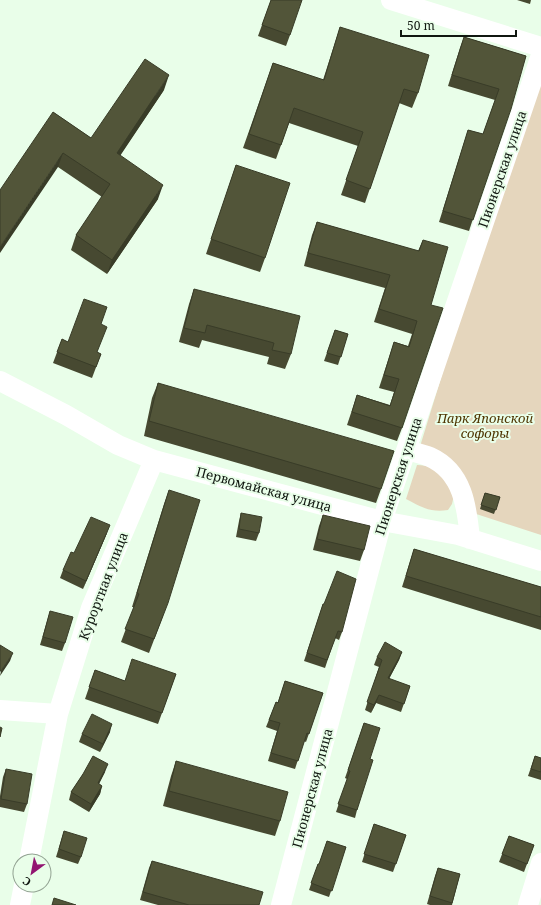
<svg xmlns="http://www.w3.org/2000/svg" width="541" height="905" font-family="'Noto Serif',serif">
<style>
.green{fill:#e5d6bd}
.lines{fill:none;stroke-linecap:round;stroke-linejoin:round}
.minor{stroke:#fff;stroke-width:20}
.wall{fill:#474931}
.shaded-wall{fill:#393c28}
.building{fill:#525539;stroke:#393c28}
.labels{text-anchor:middle;stroke-width:4;stroke-linejoin:round;paint-order:stroke}
.street-label{font-size:13px;fill:#101710;stroke:#e9fee9}
.park-label{font-size:13px;font-style:italic;fill:#4e3500;stroke:#e9fee9}
</style>
<rect width="100%" height="100%" fill="#e9fee9"/>
<path class="green" d="M533 78 541 80V535L467 511 461 492 418 453Z
M417 465C440 466 442 477 454 495L452 504 448 510C431 513 421 507 406 499Z"/>
<g class="lines">
<path class="minor" d="M391 0 541 47
M0 381 66 415 118 445 154 460 382 521 458 535 541 561
M407 450C414 452 423 454 430 457 463 472 467 507 470 539
M0 710 58 714
M29 861 58 714 91 608 154 460
M20 905 24 885
M281 905 382 521 541 55
M528 905 541 863"/>
</g>
<path class="wall" d="M271 0 290 35 286 46 258 36Z
M517 0H531L530 4Z
M340 27 418 93 412 108 399 103 365 203 341 195 358 146 289 123 276 159 243 148 273 63 323 80Z
M464 37 526 56 469 231 439 222 468 130 483 134 495 100 448 86 460 48Z
M164 90 120 155 158 199 107 274 71 250 76 235 102 197 58 167 53 112 91 138Z
M236 165 265 258 260 272 206 254Z
M317 222 418 251 423 240 431 305 402 428 397 441 347 425 357 395 390 405 394 392 379 388 394 342 408 346 412 334 374 322 385 288 304 266 312 235Z
M194 289 291 354 285 369 267 364 269 357 202 340 199 348 179 342 189 304Z
M101 324 97 352 101 354 92 378 53 363 62 339 68 342Z
M335 330 348 334 338 365 324 361Z
M158 383 381 489 376 503 144 436 152 398Z
M169 490 163 616 149 653 121 642 134 607H132L164 504Z
M485 493 500 497 494 514 480 509Z
M241 513 259 533 256 541 236 537 239 521Z
M323 515 364 550 360 561 313 550 319 526Z
M107 533 83 589 60 578 63 570 74 553Z
M414 549 541 587V630L402 587Z
M323 604 342 632 339 640 335 638 325 668 304 661Z
M50 611 65 643 62 651 40 645Z
M402 652 399 660 389 679 410 686 401 712 376 703 371 713 365 710 379 667 374 665 377 657Z
M95 670 125 681 176 674 158 724 85 699Z
M285 681 323 693 306 742 304 741 295 769 268 761 277 731 266 727 276 702H278Z
M364 723 370 759 357 810 355 818 336 812 347 779 345 778Z
M110 732 100 752 79 742 82 734Z
M535 756 541 758V780L528 776Z
M176 761 280 821 275 836 163 806 171 776Z
M6 769 27 804 24 812 0 807V796L3 777Z
M105 772 99 784 102 786 100 794 89 812 69 800 71 792 83 774Z
M374 824 406 835 393 872 362 862Z
M64 831 81 857 78 864 56 857Z
M509 836 534 845 524 872 499 862Z
M327 841 346 847 329 897 309 890 318 864H319Z
M152 861 259 905H158L140 900 149 868Z
M438 868 460 874 452 905H430L427 904 435 876Z"/>
<path class="shaded-wall" d="M169 75 164 90 112 168 117 153Z
M63 153 58 167 0 253V247Z
M163 185 158 199 107 274 112 260Z
M110 525 107 533 83 589 86 581Z
M402 652 399 660 385 686 388 678Z
M13 653 10 661 0 676 1 671Z
M379 695 376 703 371 713 374 705Z
M112 724 110 732 100 752 103 744Z
M108 764 105 772 95 791 98 783Z
M102 786 100 794 89 812 91 804Z"/>
<path class="building" d="M271 0H302L290 35 262 25Z
M340 27 429 55 418 93 404 89 370 189 346 180 363 132 294 108 281 145 249 134 273 63 324 80Z
M464 37 526 56 511 109 473 220 443 211 468 130 483 134 499 89 452 75Z
M145 59 169 75 117 153 163 185 112 260 76 235 110 184 63 153 0 247V190L53 112 91 138Z
M236 165 290 183 265 258 211 239Z
M317 222 419 251 423 240 448 247 431 305 443 308 402 428 352 412 357 395 390 406 399 379 384 375 394 342 409 347 417 321 379 309 390 275 308 253Z
M194 289 300 316 291 354 272 350 274 343 207 325 205 333 184 328Z
M84 299 107 307 101 324 107 327 97 352 101 354 96 367 57 352 62 339 68 342Z
M335 330 348 334 341 357 327 353Z
M158 383 394 451 381 489 149 421Z
M169 490 200 500 168 603 154 639 125 629 139 594 137 593Z
M485 493 500 497 496 510 481 505Z
M241 513 262 517 259 533 239 529Z
M323 515 370 526 364 550 317 539Z
M91 517 110 525 86 581 63 570 71 552 74 553Z
M414 549 541 587V617L406 576Z
M337 571 356 579 342 632 338 631 327 660 307 653 323 604H324Z
M50 611 73 617 65 643 43 637Z
M385 642 402 652 388 678 410 686 404 704 379 695 374 705 367 702 382 660 377 657Z
M0 645 13 653 1 671H0Z
M132 659 176 674 162 713 89 687 95 670 125 681Z
M285 681 323 693 309 734 307 733 298 761 271 753 280 723 269 720 276 702 278 703Z
M92 714 112 724 103 744 82 734Z
M364 723 380 728 370 759 373 760 357 810 338 804 350 771 348 770Z
M0 727 2 728 0 737Z
M93 756 108 764 98 783 102 786 91 804 71 792 83 774Z
M535 756 541 758V772L531 769Z
M176 761 288 792 280 821 169 791Z
M6 769 32 774 27 804 1 799Z
M374 824 406 835 396 864 364 854Z
M64 831 87 838 81 857 59 849Z
M509 836 534 845 527 864 502 854Z
M327 841 346 847 332 891 311 883 318 864H319Z
M152 861 263 892 259 905H189L143 892Z
M438 868 460 874 452 903 430 896Z
M54 898 76 905H52Z"/>
<g class="labels">
<g class="street-label">
<text transform="translate(502 169) rotate(-71)" y="5">Пионерская улица</text>
<text transform="translate(398 476) rotate(-72)" y="5">Пионерская улица</text>
<text transform="translate(264 489) rotate(15)" y="5">Первомайская улица</text>
<text transform="translate(103 586) rotate(-69)" y="5">Курортная улица</text>
<text transform="translate(312 788) rotate(-75)" y="5">Пионерская улица</text>
</g>
<g class="park-label">
<text x="485" y="423">Парк Японской<tspan x="485" dy="15">софоры</tspan></text>
</g>
</g>
<g transform="translate(32 873) rotate(212)"><circle r="19" fill="#e9fee9" stroke="#92a292"/>
<path d="M0-3L7 15L0 10L-7 15Z" fill="#921571"/>
<text y="-6" font-size="11" font-weight="bold" text-anchor="middle" fill="#101710">С</text>
</g>
<path d="M401 30v6h115v-6" fill="none" stroke="#101710" stroke-width="2"/>
<text x="407" y="30" font-size="12" fill="#101710" stroke="#e9fee9" stroke-width="3" paint-order="stroke">50 m</text>
</svg>
